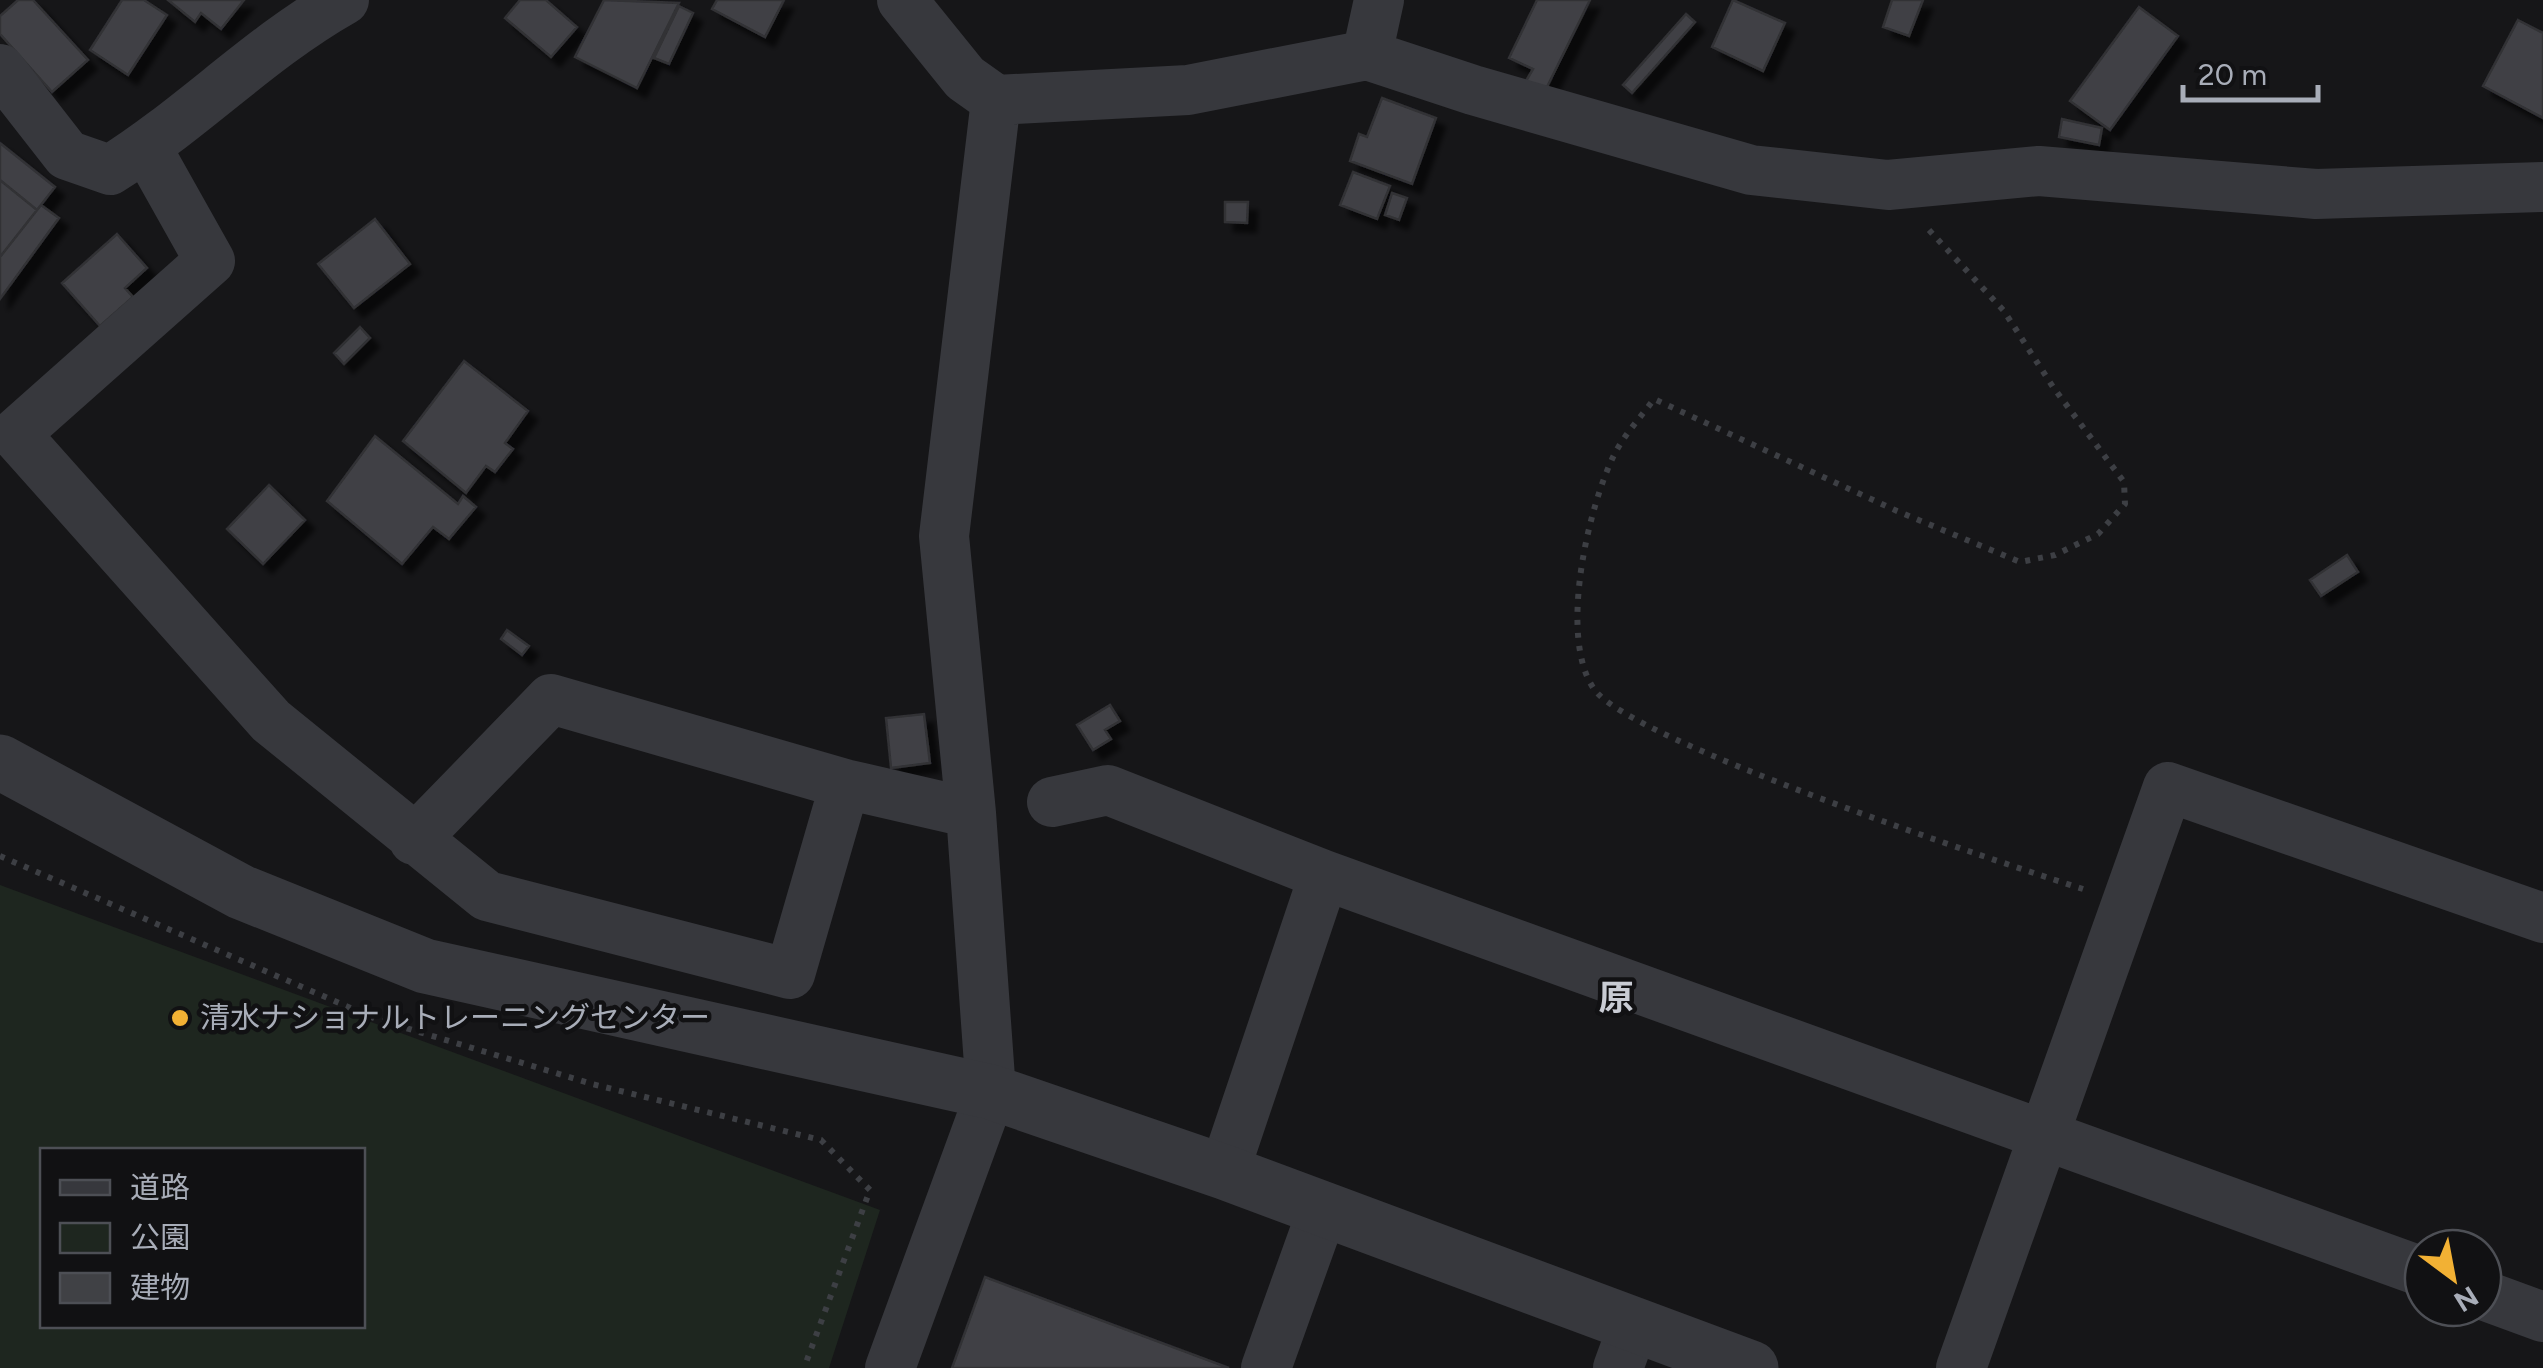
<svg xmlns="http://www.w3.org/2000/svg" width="2543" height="1368" font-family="Figtree,'Noto Sans JP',sans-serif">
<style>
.green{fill:#1e261f;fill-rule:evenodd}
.building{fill:#404145;stroke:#303034;stroke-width:2.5;filter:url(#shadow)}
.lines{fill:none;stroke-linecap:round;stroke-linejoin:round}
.path{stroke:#3d3f44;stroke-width:6;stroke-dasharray:5 8;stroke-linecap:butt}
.minor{stroke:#37383d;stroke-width:50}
.tertiary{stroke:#37383d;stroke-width:55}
.poi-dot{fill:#f2b134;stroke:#111113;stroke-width:4}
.labels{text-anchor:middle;stroke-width:9;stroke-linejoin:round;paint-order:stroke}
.poi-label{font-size:30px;fill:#a8adb8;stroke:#111113;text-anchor:start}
.quarter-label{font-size:35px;font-weight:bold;fill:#c9ccd4;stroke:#111113}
</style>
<defs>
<filter id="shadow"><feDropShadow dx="9" dy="9" stdDeviation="2.5" flood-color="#0009"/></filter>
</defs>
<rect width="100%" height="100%" fill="#161618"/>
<path class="green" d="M0 885 880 1210 829 1368H0ZM42 1150H362V1326H42Z"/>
<path class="building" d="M18 0H33L88 60 52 92 0 34V16Z
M122 0H144L167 15 128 75 90 50Z
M168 0H244L221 29 201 13 195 22Z
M520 0H546L577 27 551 57 505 18Z
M604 0 679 3 637 88 575 57Z
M717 0H784L765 37 712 9Z
M1537 0H1590L1546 89 1526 81 1533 69 1509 58Z
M1733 0 1785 23 1763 71 1712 47Z
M1892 0H1923L1909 36 1883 27Z
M679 6 693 13 669 64 654 58Z
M2139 7 2178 36 2110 130 2070 101Z
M1686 14 1695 22 1632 93 1623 85Z
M2518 20 2543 33V118L2483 86Z
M1382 98 1436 118 1412 184 1350 161 1359 134 1367 137Z
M2062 119 2102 128 2099 145 2059 137Z
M0 143 55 187 37 210 0 180Z
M1353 172 1390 186 1377 219 1340 205Z
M0 180 37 210 0 257Z
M1392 193 1407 198 1399 220 1385 215Z
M1225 202H1248L1247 223 1225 222Z
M41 205 59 218 0 299V257Z
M375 219 410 264 354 308 318 264Z
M117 234 147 268 125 288 133 297 100 326 62 283Z
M360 327 370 338 344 364 334 353Z
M464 361 528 411 505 443 513 449 495 472 486 466 466 493 403 441Z
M375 436 458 504 463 496 476 507 449 539 433 527 402 564 327 501Z
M269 485 305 520 263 564 227 529Z
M2347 555 2358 572 2321 596 2310 580Z
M507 630 529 646 522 655 501 639Z
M1110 705 1120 721 1105 730 1111 739 1093 750 1077 725Z
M924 714 930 763 891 768 886 718Z
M985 1277 1229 1368H952Z"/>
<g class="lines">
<path class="path" d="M1929 230 2004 311 2053 387 2124 482 2125 504 2098 534 2055 555 2020 562 1897 511 1654 399C1641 417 1624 435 1614 455 1588 508 1558 637 1594 689 1629 741 2005 864 2083 889
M0 856 376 1019 592 1084 821 1140 870 1190 804 1368"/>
<path class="minor" d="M902 0 965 78 996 100 1188 90 1367 55 1473 90 1751 170 1888 185 2039 171 2316 194 2543 187
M1367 55 1379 0
M0 69 67 155 110 170C192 119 259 48 344 0
M146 147 210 261 15 434 271 721 487 896 790 974 845 784
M1052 802 1108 790 1324 875 2423 1272
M414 840 551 699 845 784 971 813
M1224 1172 1324 875
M2483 1295 2543 1317
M890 1368 991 1092 971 813 944 536 996 100
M1266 1368 1323 1209
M1618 1368 1634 1324
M1961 1368 2168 787 2543 918"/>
<path class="tertiary" d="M0 762 241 892 425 966 991 1092 1224 1172 1751 1368"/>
</g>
<circle class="poi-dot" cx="180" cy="1018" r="10"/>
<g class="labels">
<g class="poi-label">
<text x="200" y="1028">清水ナショナルトレーニングセンター</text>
</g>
<g class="quarter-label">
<text x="1616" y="1010">原</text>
</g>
</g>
<rect x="40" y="1148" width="325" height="180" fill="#111113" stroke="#4d4f55" stroke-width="2.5"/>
<rect x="60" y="1180" width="50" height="15" fill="#37383d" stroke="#4d4f55" stroke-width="2.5"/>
<text x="130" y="1198" font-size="30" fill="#a8adb8">道路</text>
<rect x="60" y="1223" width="50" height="30" fill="#1e261f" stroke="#4d4f55" stroke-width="2.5"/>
<text x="130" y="1248" font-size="30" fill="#a8adb8">公園</text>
<rect x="60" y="1273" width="50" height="30" fill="#404145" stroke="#4d4f55" stroke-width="2.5"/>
<text x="130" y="1298" font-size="30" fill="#a8adb8">建物</text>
<g transform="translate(2453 1278) rotate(148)"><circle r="48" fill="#111113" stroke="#4d4f55" stroke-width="2.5"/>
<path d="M0-8L18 38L0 25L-18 38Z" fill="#f2b134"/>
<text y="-15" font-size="28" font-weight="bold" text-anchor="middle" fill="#a8adb8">N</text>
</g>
<path d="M2183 85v15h135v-15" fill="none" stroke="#a8adb8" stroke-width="5"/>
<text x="2198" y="85" font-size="30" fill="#a8adb8" stroke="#111113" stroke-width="8" paint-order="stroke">20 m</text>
</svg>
